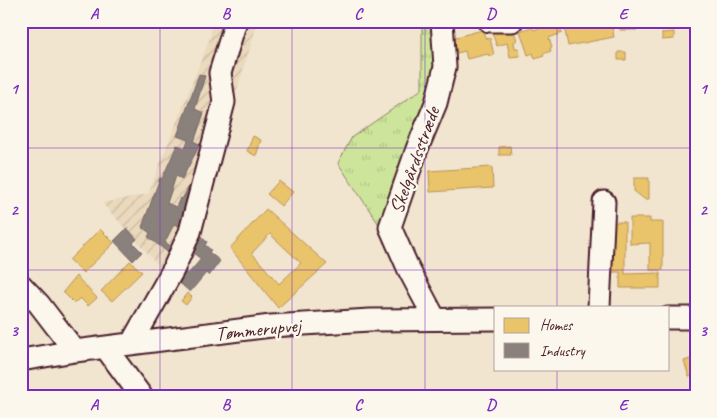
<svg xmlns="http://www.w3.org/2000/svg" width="717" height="418" font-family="Caveat,sans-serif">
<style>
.industrial{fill:url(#industrial-furrows)}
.grass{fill:url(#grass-tufts);stroke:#8c8263}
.homes{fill:#e9c46a;stroke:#b99257;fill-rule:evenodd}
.industry{fill:#8a817c;stroke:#776464}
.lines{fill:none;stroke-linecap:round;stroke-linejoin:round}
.minor-casing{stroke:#4a1f2b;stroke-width:25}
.minor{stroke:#fbf7ec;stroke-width:21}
.grid{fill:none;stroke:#7b2cbf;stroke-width:1;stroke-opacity:0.55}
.labels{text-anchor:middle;stroke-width:5;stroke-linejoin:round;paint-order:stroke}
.street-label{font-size:20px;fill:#4a1f2b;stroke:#fbf7ec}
.neatline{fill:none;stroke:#7b2cbf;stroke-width:2}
.grid-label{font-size:16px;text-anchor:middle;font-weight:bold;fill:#7b2cbf}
</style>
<defs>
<pattern id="industrial-furrows" width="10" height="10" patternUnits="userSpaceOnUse" patternTransform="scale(1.25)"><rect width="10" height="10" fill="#ead9bc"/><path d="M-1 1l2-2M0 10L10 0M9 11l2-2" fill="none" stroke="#cabaa2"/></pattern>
<pattern id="grass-tufts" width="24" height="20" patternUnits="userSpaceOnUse" patternTransform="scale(1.25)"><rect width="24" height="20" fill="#cde59b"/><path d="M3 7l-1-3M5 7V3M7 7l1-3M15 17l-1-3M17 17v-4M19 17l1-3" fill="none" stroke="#b2c486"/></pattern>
</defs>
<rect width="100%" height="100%" fill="#f1e5d0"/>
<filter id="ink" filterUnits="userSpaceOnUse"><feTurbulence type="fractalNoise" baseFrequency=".02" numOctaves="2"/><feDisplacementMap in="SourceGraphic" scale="10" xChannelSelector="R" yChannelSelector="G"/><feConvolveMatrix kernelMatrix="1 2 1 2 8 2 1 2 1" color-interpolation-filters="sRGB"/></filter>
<g filter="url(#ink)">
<path class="industrial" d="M212 21H258L201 208 172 280 102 203 148 194 210 38Z"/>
<path class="grass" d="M422 26 437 28 438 65 386 235 338 163 352 137 422 89Z"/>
<path class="homes" d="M551 21H561L558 23 562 33 549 38 552 47 550 48 551 51 543 54 544 56 535 59 533 53 528 55 520 31 532 27 534 30 542 27 541 24 548 22 549 25 552 24Z
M563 21H606L607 26H612L614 37 568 46Z
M620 21H637V30H620Z
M500 28 502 32 513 29 517 40 514 42 515 48H519L520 56 510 57 507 43 497 46 491 31Z
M482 30 486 39 490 38 494 55 489 56 488 54 467 59 465 51 457 53 453 38Z
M674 32V39L662 40V33Z
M618 52H626V60H618Z
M253 136 261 140 256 156 247 151Z
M510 146 511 155H499V147Z
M492 167 493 188 430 192 429 171Z
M634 178H649V199H644L634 191Z
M279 181 293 192 281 206 267 194Z
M266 209 327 264 278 308 230 248ZM270 234 301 263 279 284 252 253Z
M630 218H650V222H663V270H650V243L630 244Z
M610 222H625V274L660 273V288H620V272H610Z
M100 229 114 243 83 273 69 260Z
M130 261 142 272 112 301 101 291Z
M76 276 97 298 88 306 80 298 74 303 63 292Z
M187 293 192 297 186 305 181 301Z
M696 357V375L689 377 684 361Z"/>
<path class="industry" d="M199 74 205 76 195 109 204 113 194 142 200 144 182 179 176 176 167 203 176 207 180 198 182 199 191 183 199 186 186 229 174 224 165 242 174 249 170 254 148 237 150 233 142 227 160 178 162 179 177 145 185 148 188 140 177 136Z
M127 228 137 239 133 243 142 252 133 261 114 241Z
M200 236 207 242 205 245 211 250 209 252 220 261 209 276 206 273 190 292 174 278 182 269 188 274 201 259 188 249Z"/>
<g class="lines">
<defs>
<path id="minor" d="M489 21H512
M21 285 39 304 75 351
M599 307 604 202
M668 318H696
M435 319 409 270 390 227 417 149 436 103 445 67 442 21
M131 344 173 270 190 232 224 102 220 73 236 21
M105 347 142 397
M21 360 75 351 271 326 370 320 496 319"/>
</defs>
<use href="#minor" class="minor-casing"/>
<use href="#minor" class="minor"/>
</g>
</g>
<path class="grid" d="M160 21V397M292 21V397M425 21V397M557 21V307M21 148H696M21 270H696M557 369V397"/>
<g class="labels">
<g class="street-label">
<text transform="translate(414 160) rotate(-70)" y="7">Skelgårdsstræde</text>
<text transform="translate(258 329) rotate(-6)" y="7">Tømmerupvej</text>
</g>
</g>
<rect width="717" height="418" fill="none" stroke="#fbf7ec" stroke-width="55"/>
<rect x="494" y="306" width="175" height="65" fill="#fbf7ec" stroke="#b4a19f"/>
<rect x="504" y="318" width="25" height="15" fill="#e9c46a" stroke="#b4a19f"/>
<text x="540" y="330" font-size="15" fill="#4a1f2b">Homes</text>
<rect x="504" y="343" width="25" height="15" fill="#8a817c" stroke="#b4a19f"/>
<text x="540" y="356" font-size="15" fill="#4a1f2b">Industry</text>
<rect x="28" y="28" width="662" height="362" class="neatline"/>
<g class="grid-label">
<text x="94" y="19">A</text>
<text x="226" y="19">B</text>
<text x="358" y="19">C</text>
<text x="491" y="19">D</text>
<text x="623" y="19">E</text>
<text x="14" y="94">1</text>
<text x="703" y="94">1</text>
<text x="14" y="215">2</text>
<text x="703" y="215">2</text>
<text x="14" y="336">3</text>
<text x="703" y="336">3</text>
<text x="94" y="410">A</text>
<text x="226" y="410">B</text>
<text x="358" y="410">C</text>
<text x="491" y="410">D</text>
<text x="623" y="410">E</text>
</g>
</svg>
